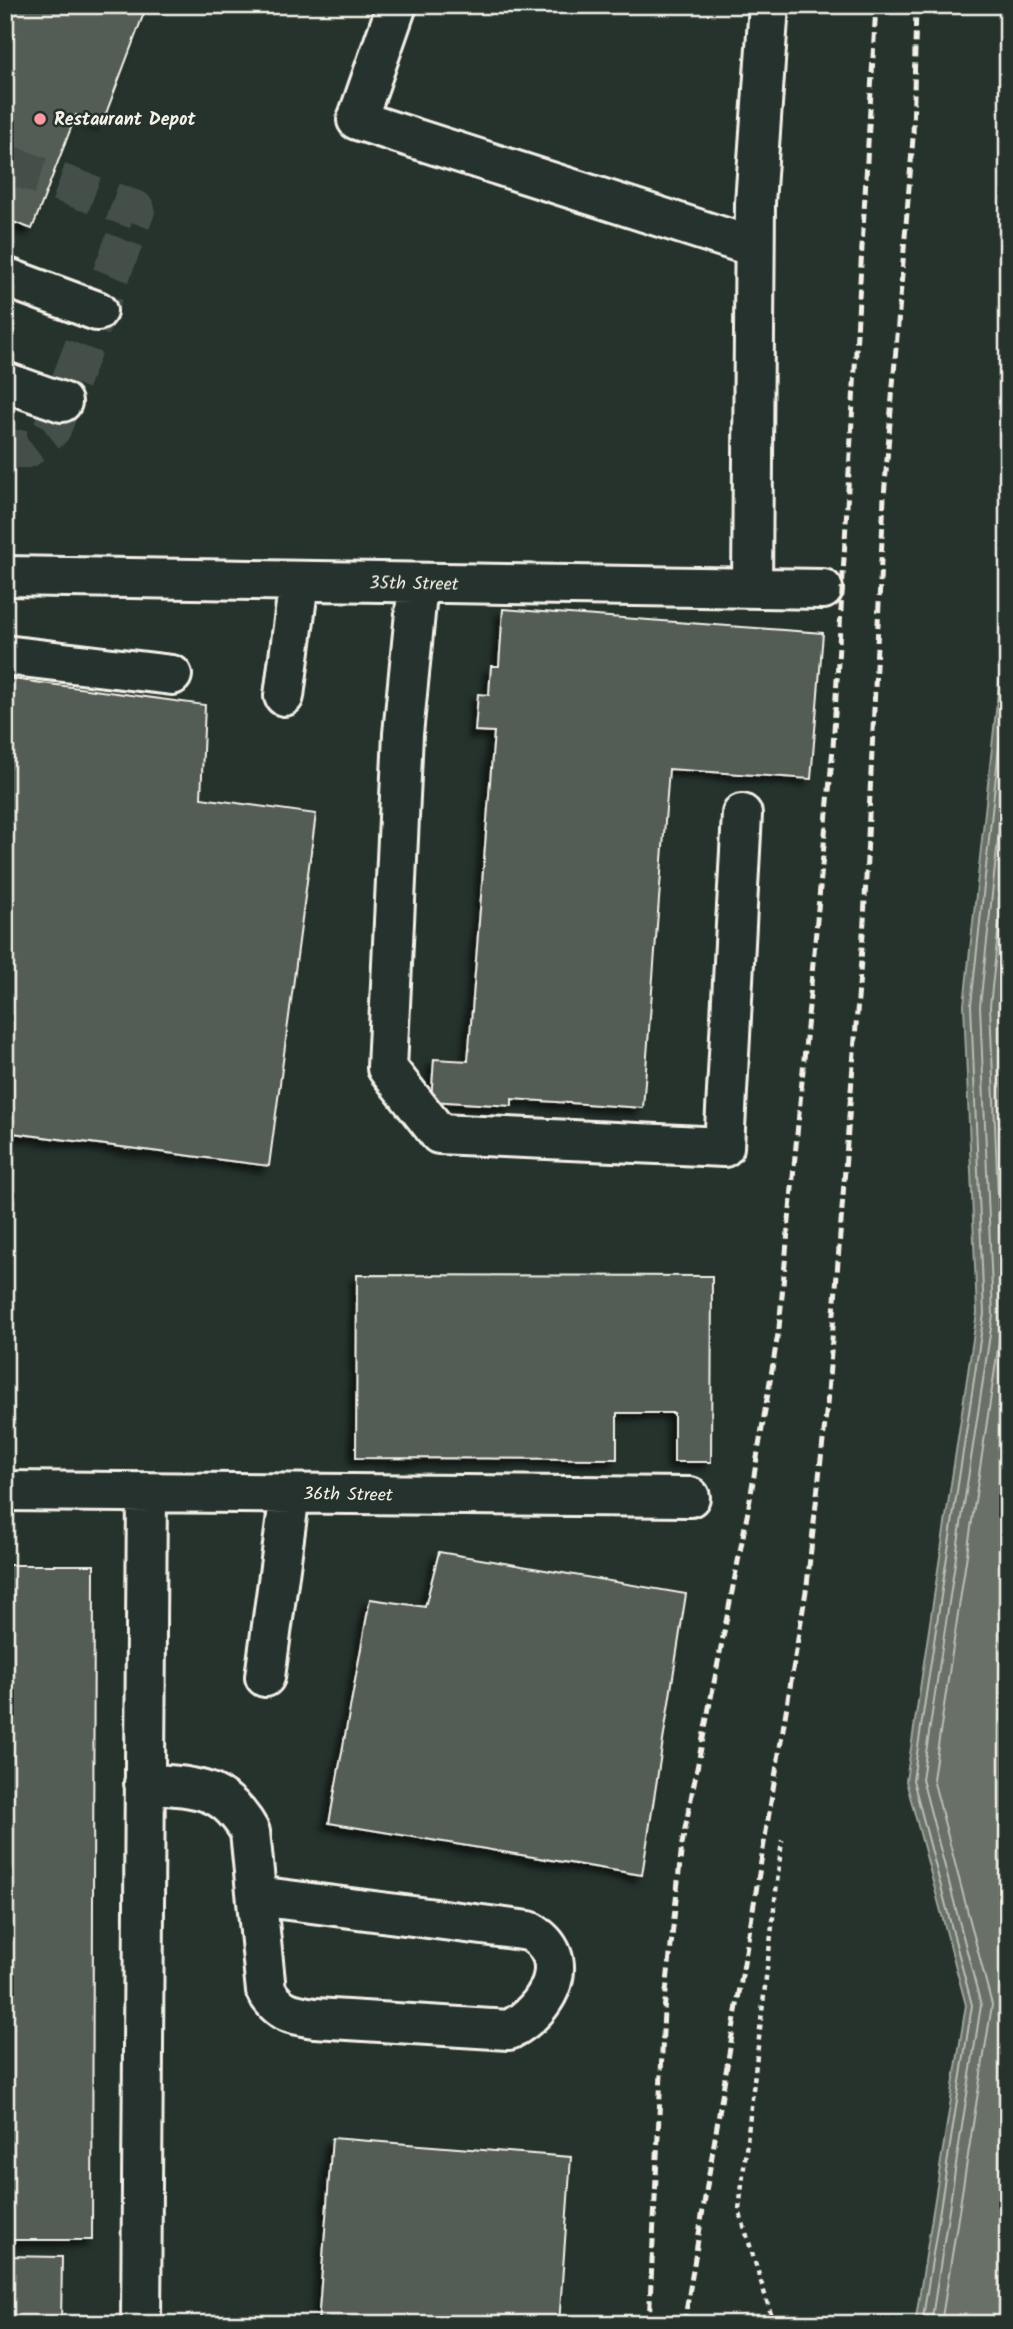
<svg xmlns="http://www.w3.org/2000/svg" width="1013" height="2329" font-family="Kalam,sans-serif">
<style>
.water{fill:#676f68;stroke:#9fa39b;stroke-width:2}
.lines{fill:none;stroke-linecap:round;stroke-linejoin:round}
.shore{stroke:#bcbdb5;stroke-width:2}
.building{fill:#525c55;stroke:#f4f1e8;stroke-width:2;filter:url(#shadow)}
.minor-tunnel{stroke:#455049;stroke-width:38;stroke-dasharray:38 19;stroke-linecap:butt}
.minor-casing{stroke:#f4f1e8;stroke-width:44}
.path{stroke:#f4f1e8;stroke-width:4.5;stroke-dasharray:5 5;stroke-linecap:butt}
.minor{stroke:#26332d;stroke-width:38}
.rail{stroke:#f4f1e8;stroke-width:5;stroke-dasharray:10 5;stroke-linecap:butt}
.poi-dot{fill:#ff9aa2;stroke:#26332d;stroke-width:2.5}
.labels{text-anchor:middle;stroke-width:5;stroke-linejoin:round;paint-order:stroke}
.poi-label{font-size:18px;font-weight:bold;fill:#f4f1e8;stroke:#26332d;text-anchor:start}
.street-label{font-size:18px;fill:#f4f1e8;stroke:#26332d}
</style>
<defs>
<filter id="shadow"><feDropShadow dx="-6" dy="6" stdDeviation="3.5" flood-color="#0009"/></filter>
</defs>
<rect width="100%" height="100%" fill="#26332d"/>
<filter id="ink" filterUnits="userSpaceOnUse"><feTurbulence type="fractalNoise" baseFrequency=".0143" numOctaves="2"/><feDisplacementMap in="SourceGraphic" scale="14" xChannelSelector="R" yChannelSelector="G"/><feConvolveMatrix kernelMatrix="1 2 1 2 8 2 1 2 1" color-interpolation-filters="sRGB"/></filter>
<g filter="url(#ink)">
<path class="water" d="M1008 600V2324H915L966 2005 906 1781 977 1313 964 1005Z"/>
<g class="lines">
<path class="shore" d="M922 2324 972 2005 913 1780 984 1314 971 1005 1008 665
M931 2324 981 2005 922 1779 993 1315 980 1006 1008 746
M941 2324 992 2005 933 1779 1003 1316 990 1006 1008 843"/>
</g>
<path class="building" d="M5 5H147L102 124 76 115 32 229 5 219Z
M503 609 823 633 811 779 669 769 643 1108 512 1099V1106L431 1101 434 1059 468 1061 494 732 475 731 478 694 489 695 491 666H499Z
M5 678 205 705 201 798 316 814 269 1166 5 1132Z
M357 1275 712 1276 711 1462H674V1413H617V1459L356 1458Z
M439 1552 686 1594 642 1875 329 1823 370 1599 425 1607Z
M5 1565H94L92 2240H5Z
M332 2138 571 2157 559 2324H318Z
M5 2256 62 2257 61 2324H5Z"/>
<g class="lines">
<path class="minor-tunnel" d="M5 163 136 210 52 429 27 449H5"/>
<defs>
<path id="minor" d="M397 5 357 120 754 247
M5 277 97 311
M5 382 62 402
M5 576 823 589
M418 583 403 734 387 1068 439 1134 724 1147 742 814
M752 588 755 203 769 5
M5 655 172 675
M284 696 299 581
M5 1491 690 1497
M265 1677 290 1494
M144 1783C194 1788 223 1784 250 1832L266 1991C280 2013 290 2014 315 2018L509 2030C548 2010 577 1957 529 1931L257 1896
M141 2324 147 1492"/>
</defs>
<use href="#minor" class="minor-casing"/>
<path class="path" d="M774 2324 739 2210 782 1840"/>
<use href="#minor" class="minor"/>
<path class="rail" d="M649 2324 664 2011 682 1844 748 1511 779 1328 833 748 876 5
M684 2324 807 1585 827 1405 864 921 884 497 913 138 916 5"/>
</g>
</g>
<circle class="poi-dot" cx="40" cy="119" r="7"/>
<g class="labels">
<g class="poi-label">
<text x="54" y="125">Restaurant Depot</text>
</g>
<g class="street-label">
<text transform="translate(414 583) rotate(1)" y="6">35th Street</text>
<text transform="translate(348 1494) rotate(1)" y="6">36th Street</text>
</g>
</g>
<rect width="1013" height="2329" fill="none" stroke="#26332d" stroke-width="28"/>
<rect x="14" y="14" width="985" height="2301" fill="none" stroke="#f4f1e8" stroke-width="2.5" filter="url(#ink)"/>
</svg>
